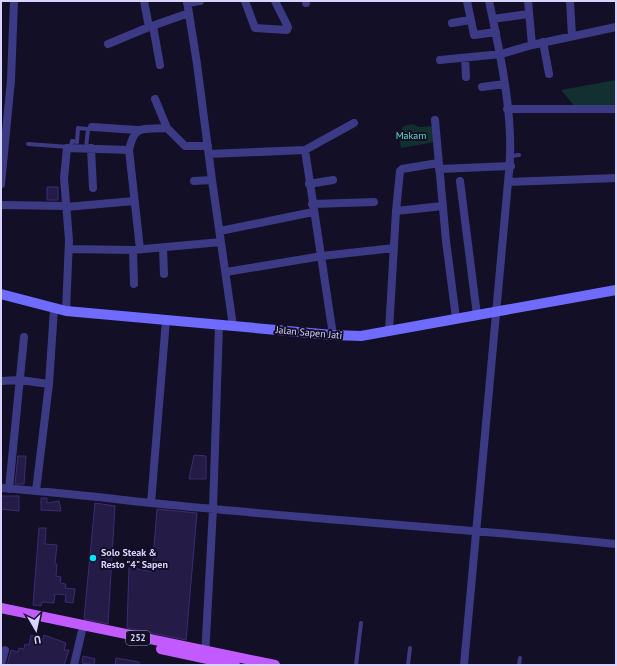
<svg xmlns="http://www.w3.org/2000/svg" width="617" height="666" font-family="'PT Sans',sans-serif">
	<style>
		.green { fill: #12302f }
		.building { fill: #241b47; stroke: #3b2d73 }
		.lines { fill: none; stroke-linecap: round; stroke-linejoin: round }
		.lane { stroke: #3d3a85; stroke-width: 4 }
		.street { stroke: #3d3a85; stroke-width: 8 }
		.secondary { stroke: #6f6bff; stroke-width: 10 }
		.primary { stroke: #c25bff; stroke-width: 10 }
		.poi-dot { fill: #00e5ff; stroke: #130f26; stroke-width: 1.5 }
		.labels { text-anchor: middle; stroke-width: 4; stroke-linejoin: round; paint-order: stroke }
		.shield { fill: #130f26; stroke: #9e99be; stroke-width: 1 }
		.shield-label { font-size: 9px; font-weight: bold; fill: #d9d4ff }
		.park-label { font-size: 10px; fill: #5fe0c0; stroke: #130f26 }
		.street-label { font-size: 10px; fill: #d9d4ff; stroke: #130f26 }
		.poi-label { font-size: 10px; font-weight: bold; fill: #d9d4ff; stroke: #130f26; text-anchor: start }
	</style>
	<rect width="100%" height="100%" fill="#130f26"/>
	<!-- green -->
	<path class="green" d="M616,80V108H576L561,90Z
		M412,124L420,127L433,126L435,142L401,148L399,133L404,126Z"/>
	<!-- building -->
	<path class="building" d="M47,187H58V200H47Z
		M194,455L206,456V479H189Z
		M18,456H26L24,484H15Z
		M1,496H19V511L1,509Z
		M41,498H47V503L59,501L61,511L41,510Z
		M95,503L115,506L108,624L84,619Z
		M157,509L197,513L186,640L127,628L129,567L152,572Z
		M39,528H46L45,544L57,545L55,564H57L56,576L61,577L60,583L66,584L65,588L75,589L73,603L65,602L66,595L55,594L54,603L42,602L41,606L33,605Z
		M31,635L43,639L44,635L66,643L64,650H69L64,665H7L11,650L18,652L19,648L24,649L25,644L29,645Z
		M83,656L95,659L94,665L82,663Z
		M116,658L139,662V665H115Z"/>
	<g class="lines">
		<!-- lane -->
		<path class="lane" d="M28,144L69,147
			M71,147L72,141L77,142L78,128L88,129L86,148
			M511,156L519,155
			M356,665L361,623
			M408,665L410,648
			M519,665L520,658"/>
		<!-- street -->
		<path class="street" d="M144,1L149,27
			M187,1L197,64L212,180L233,326
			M245,1L255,28L287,30L288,27L275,1
			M306,1V3
			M467,1L474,35L496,32
			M489,1C501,58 516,124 508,182L616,178
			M528,1L532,45
			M570,1L572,36
			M187,3L200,1
			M493,19L528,14
			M452,23L470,20
			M153,26L160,65
			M543,42L549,74
			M108,44L149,27L189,13
			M465,58L466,77
			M440,60L501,54L532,45L616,27
			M482,87L505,84
			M155,99L167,128L185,146H208
			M507,109H616
			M435,120L446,241L456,318
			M92,127L137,130
			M91,148L93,188
			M305,150L333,335
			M209,154L305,150L354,123
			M439,169L511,166
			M194,181L212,180
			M460,181L477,315
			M1,184L11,80L14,1
			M309,184L333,180
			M312,204L374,202
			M1,205L66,206
			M66,207L134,201
			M396,211L443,206
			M220,231L313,212
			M163,248L164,274
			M69,249L133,250L221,242
			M140,249L129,150C135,123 143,130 167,128
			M133,250L134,284
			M226,272L322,256L394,248
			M66,311L69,240L64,178L67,148L129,150
			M389,331L396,211L400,171L402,169L438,163
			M1,381L20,380L49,384
			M1,488C72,493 143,503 214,509C348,522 482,530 616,544
			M9,489L24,337
			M36,491L49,384L54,309
			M151,503L166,320
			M205,656L213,509L219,325
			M1,665L5,650
			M74,665L83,626
			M464,665L508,182"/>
		<!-- secondary -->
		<path class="secondary" d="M1,294L66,311L333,335L361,336L616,290"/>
		<!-- primary -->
		<path class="primary" d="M1,608L275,665
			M161,649L235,665"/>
	</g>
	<!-- markers -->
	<circle class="poi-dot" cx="93" cy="558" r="4"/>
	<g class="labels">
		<!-- shield labels -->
		<rect class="shield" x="126" y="631" width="24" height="14" rx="3"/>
		<g class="shield-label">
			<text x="138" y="641">252</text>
		</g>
		<!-- park labels -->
		<g class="park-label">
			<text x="411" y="139">Makam</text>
		</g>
		<!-- street labels -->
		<g class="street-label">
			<text transform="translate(309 332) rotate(5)" y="4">Jalan Sapen Jati</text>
		</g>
		<!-- poi labels -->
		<g class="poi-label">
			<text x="101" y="556">Solo Steak &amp;<tspan x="101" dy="12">Resto "4" Sapen</tspan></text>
		</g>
	</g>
	<!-- border -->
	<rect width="617" height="666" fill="none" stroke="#d9d4ff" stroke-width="4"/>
	<!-- north arrow -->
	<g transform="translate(36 630) rotate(171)" stroke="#130f26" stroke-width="3" paint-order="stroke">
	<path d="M0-3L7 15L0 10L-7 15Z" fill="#d9d4ff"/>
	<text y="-6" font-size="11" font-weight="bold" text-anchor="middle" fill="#d9d4ff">U</text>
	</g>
</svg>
